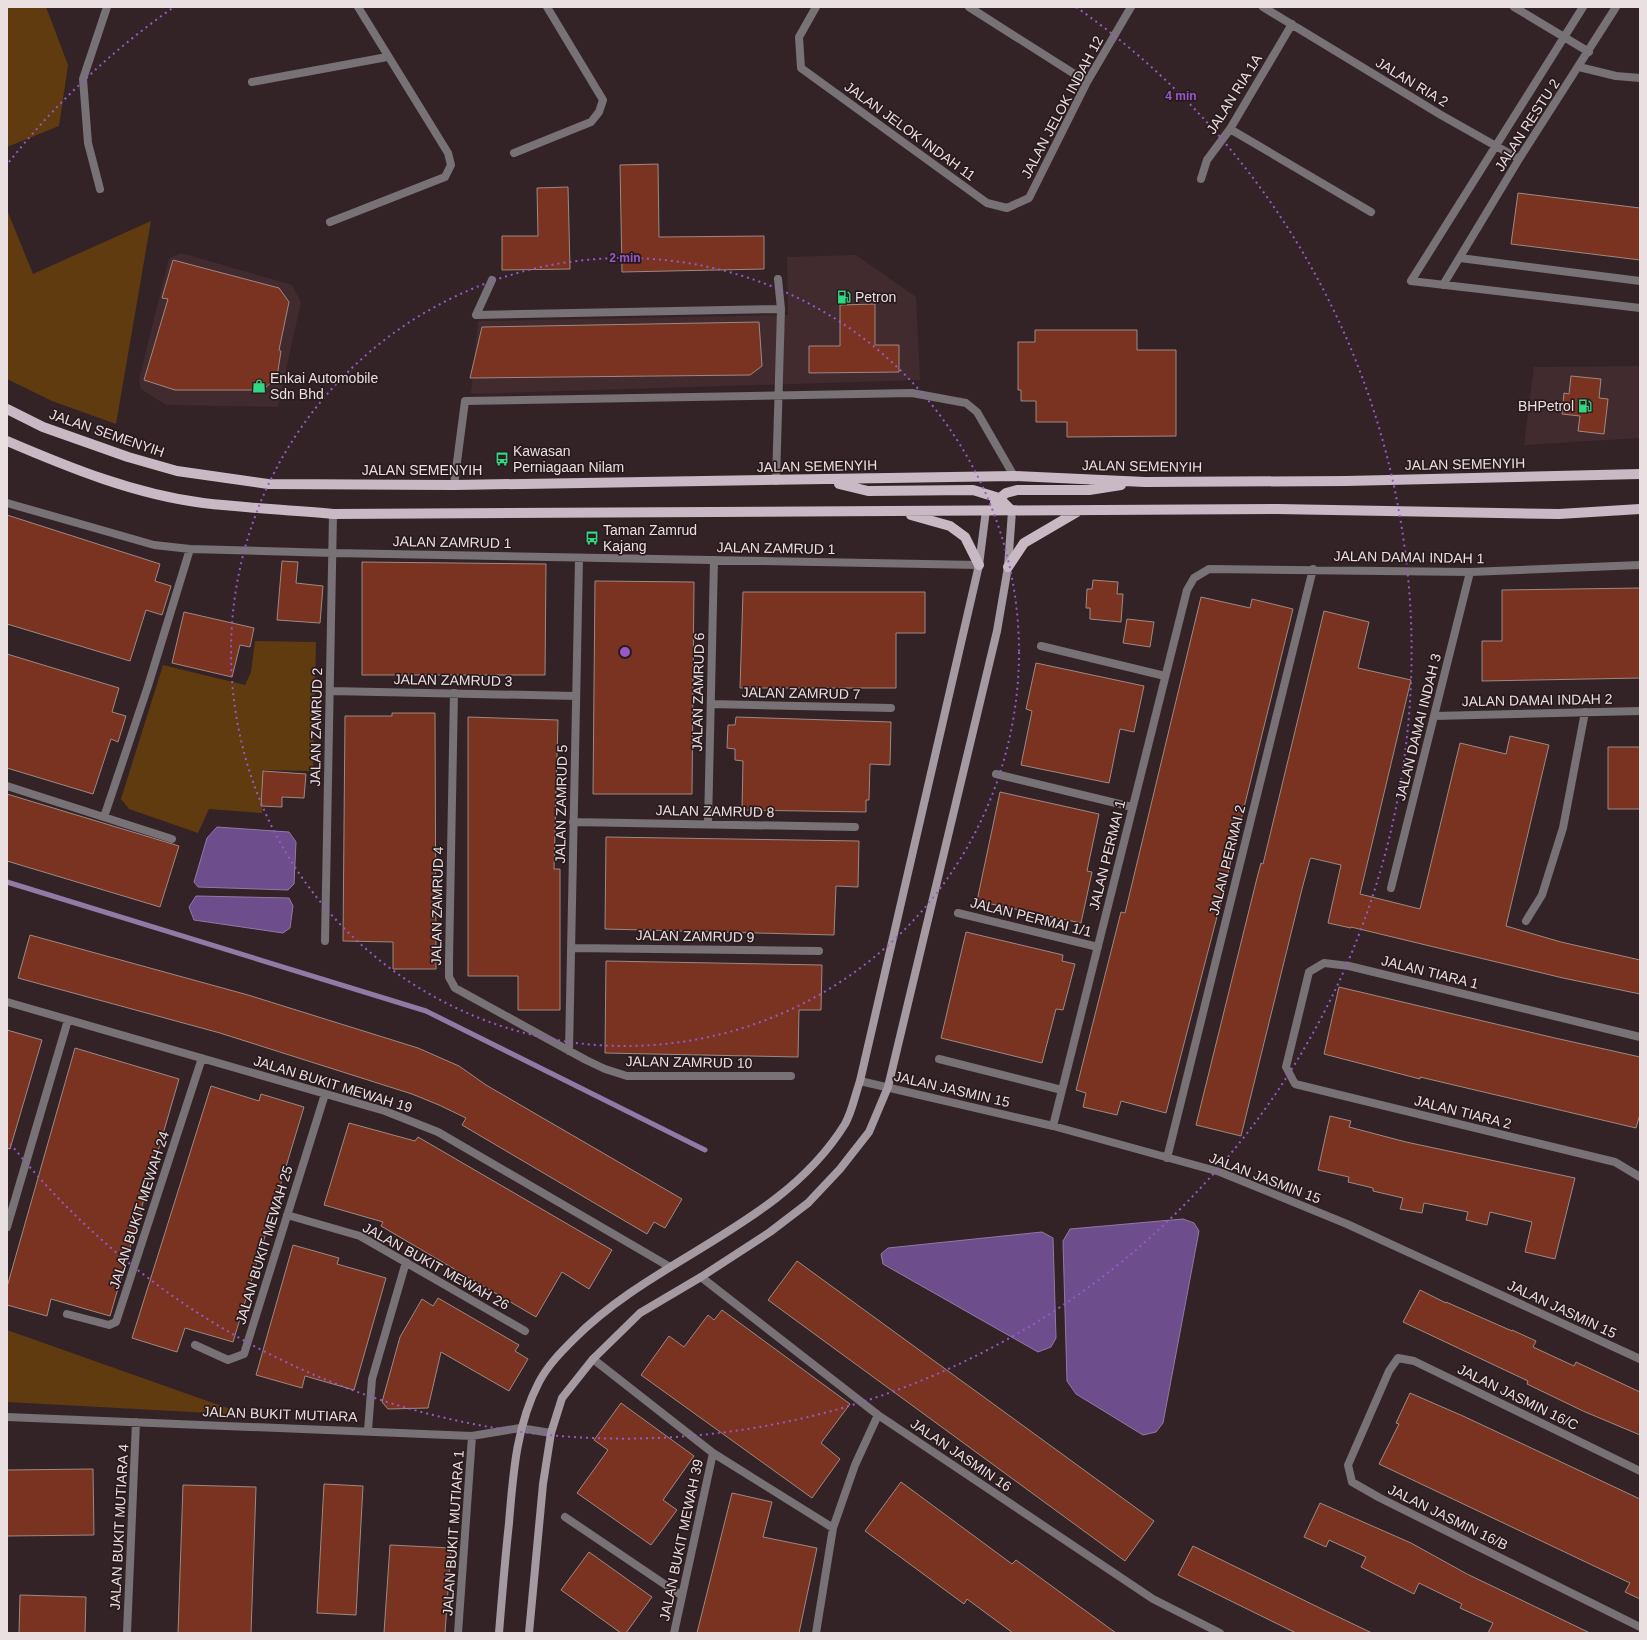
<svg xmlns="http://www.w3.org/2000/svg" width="1647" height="1640" font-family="Helvetica,sans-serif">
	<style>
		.built { fill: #412b2f }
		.green { fill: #603b0f }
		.water { fill: #6d4d8c; stroke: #9279a6 }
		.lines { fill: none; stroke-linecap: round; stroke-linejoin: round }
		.stream { stroke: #9279a6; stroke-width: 5 }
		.building { fill: #7a3320; stroke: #9d8983 }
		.street { stroke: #787176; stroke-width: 8 }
		.secondary { stroke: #a59aa2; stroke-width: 8 }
		.primary { stroke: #c8b9c4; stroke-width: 10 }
		.ring { fill: none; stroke: #9759c8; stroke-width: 2; stroke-dasharray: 2 4 }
		.labels { text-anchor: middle; stroke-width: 3.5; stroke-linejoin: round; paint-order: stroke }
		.street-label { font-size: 14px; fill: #eadfe1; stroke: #291a1d }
		.poi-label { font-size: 14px; fill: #eadfe1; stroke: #291a1d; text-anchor: start }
		.centre { fill: #9759c8; stroke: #291a1d; stroke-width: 2 }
		.ring-label { font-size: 12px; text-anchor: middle; font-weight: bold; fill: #9759c8; stroke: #291a1d; stroke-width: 3.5; stroke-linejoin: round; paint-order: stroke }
	</style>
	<rect width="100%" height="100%" fill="#332326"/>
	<!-- built -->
	<path class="built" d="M181,253L292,285L301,302L278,407L166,405L141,389L139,380L169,258Z
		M856,255L916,297L920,380L471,394L478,321L788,315L787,257Z
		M1640,366V438L1524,445L1534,367Z"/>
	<!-- green -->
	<path class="green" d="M7,7H46L68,65L59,126L7,147Z
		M7,210L33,274L151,221L116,424L52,401L7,379Z
		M255,641L316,642L313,771L264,770L262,813L209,809L198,833L129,809L121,799L163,665L245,685L251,672Z
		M7,1330L247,1415L7,1402Z"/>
	<!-- water -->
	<path class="water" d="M217,827L289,832L296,842L294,884L288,890L198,887L194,882L207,838Z
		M196,896L289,898L293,906L290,928L283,933L194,920L189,907Z
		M1183,1219L1194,1223L1199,1231L1163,1423L1156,1432L1143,1435L1076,1394L1067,1381L1063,1241L1070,1229Z
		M1042,1232L1053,1238L1056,1338L1051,1347L1038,1352L883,1264L881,1254L888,1248Z"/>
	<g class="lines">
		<!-- stream -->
		<path class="stream" d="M7,882L426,1011L705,1150"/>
	</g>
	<!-- building -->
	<path class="building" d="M658,164L659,237L764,236V269L622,272L620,165Z
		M568,187L570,269L502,270V236H538L537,188Z
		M1518,193L1640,208V260L1511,244Z
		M173,260L279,288L289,302L279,350L281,351L277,377L263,390H175L144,380L168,299L162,298Z
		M875,304V345H899V372L809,373V346H840V305Z
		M759,322L762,366L750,375L470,378L482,327Z
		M1035,330H1137V350H1176V436L1067,437V422H1036V401H1021V390H1018V342H1035Z
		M1571,376L1601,379L1599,398L1608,399L1604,434L1578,431L1580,416L1562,414L1564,393L1569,394Z
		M7,515L160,564L155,581L171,586L162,615L146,610L130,661L7,624Z
		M282,561L298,562L296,583L323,586L320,623L277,620Z
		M362,562L546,564L545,675H362Z
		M1093,580L1118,582L1117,594H1123L1121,622L1090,619V608H1086L1087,589H1092Z
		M595,581L694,582L692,794H593Z
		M1640,588V678L1482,681V641H1502V590Z
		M743,592H925V633H896V688H740Z
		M1201,597L1250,608L1252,599L1293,609L1219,909L1166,1113L1121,1101L1117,1115L1083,1107L1086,1093L1076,1090L1121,912L1125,913Z
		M1324,611L1369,622L1358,668L1411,680L1360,894L1420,909L1460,743L1506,754L1510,736L1549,745L1506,926L1561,942L1640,960V994L1563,978L1351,927V928L1328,923L1341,865L1311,858L1310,859L1302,889L1241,1136L1196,1125L1257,878L1261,863L1263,864Z
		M184,612L254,628L250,647L240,645L232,677L172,663Z
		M1127,619L1154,622L1150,647L1123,643Z
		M7,654L119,688L112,712L126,716L118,742L111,739L93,794L7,768Z
		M1036,663L1144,686L1134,732L1120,729L1109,783L1021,765L1032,711L1026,709Z
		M392,713H435L436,969H393V942L343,941L345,716H392Z
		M468,717L558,720L554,869H560V1010H518V976H468Z
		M736,717L891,722L890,765L870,764L869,800H866V812L742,810L743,761L735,760V749L727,748L728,725H735Z
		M1608,747H1640V809H1608Z
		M263,771L306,774L304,798L282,797V807L261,806Z
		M1000,792L1099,814L1087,871L1092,872L1081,923L977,901Z
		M7,794L179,846L160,907L7,861Z
		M606,837L859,841L858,887L836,886L834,935L605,929Z
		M966,932L1063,955L1062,961L1075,964L1063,1010L1056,1009L1042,1063L941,1038Z
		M30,935L248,995L418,1048L459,1066L486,1085L682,1199L665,1228L654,1222L647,1234L462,1125L466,1118L439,1105L412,1094L220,1033L18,978Z
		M606,961L822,965L821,1010H799L798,1057L605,1053Z
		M1339,987L1555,1038L1640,1057V1114L1636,1128L1420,1077V1079L1324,1054Z
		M7,1030L42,1040L10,1149L7,1148Z
		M75,1048L179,1079L110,1316L51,1299L47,1316L7,1305V1287Z
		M211,1086L259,1101L261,1094L304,1107L233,1342L185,1328L177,1352L132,1338Z
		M1330,1116L1351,1121L1349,1127L1406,1142L1575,1178L1555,1259L1525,1252L1532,1222L1490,1212L1487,1225L1466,1220L1468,1212L1424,1203L1422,1213L1400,1209L1403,1198L1373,1191V1188L1348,1182L1349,1177L1318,1170Z
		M349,1123L415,1141L418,1137L612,1250L589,1289L562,1272L536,1317L381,1226L383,1222L324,1205Z
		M293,1245L339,1258L337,1264L386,1278L354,1390L305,1376L302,1388L256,1375Z
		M797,1261L1154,1521L1125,1561L768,1300Z
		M1420,1290L1446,1303V1302L1512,1331V1330L1536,1341L1533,1347L1574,1366L1576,1362L1640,1392V1435L1583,1411L1527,1384L1528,1381L1403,1322Z
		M438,1298L519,1345L515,1351L528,1359L509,1391L441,1352L428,1408L388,1409L382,1402L400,1337L422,1299L433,1306Z
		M722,1310L850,1404L821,1443L840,1459L812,1498L641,1375L669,1336L684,1347L708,1315L714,1320Z
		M1410,1393L1463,1416L1640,1499V1599L1625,1592L1630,1583L1379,1464L1399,1424L1396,1423Z
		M621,1403L694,1456L663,1500L677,1510L651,1545L577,1493L608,1450L594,1440Z
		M93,1469L94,1535L7,1536V1470Z
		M901,1482L1012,1564L1016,1560L1116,1633H1013L967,1599L964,1604L865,1531Z
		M324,1484L363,1486L356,1615L317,1613Z
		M183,1485L256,1487L251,1633H178Z
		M732,1493L772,1502L763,1537L817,1548L799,1633H697Z
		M1320,1503L1411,1543L1467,1574L1590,1633H1488L1493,1623L1460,1608L1462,1604L1419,1583L1414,1594L1361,1567L1366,1557L1329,1540L1326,1547L1304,1537Z
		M390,1545L451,1548L445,1633H384Z
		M1193,1546L1328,1612L1372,1633H1296L1178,1575Z
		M589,1552L652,1597L626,1633H621L561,1590Z
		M20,1595L86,1597L85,1633H19Z"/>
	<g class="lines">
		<!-- street -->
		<path class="street" d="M816,7L799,37L801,68L987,203L1007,208L1029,198L1087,82L1131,7
			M969,7L1087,82
			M1263,7L1441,115L1519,159
			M1514,7L1589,52
			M1583,7L1411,281L1640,308
			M1579,67L1616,76L1640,78
			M252,82L387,57
			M1230,129L1371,212
			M514,153L591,122L599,112L603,100L547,7
			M1201,179L1207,160L1230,129L1292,24
			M100,189L88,143L83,79L107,7
			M330,222L445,177L451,165L448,153L358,7
			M1460,258L1640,281
			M492,280L476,315L781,309
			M1443,285L1519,159L1616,7
			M776,481L781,309L778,279
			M454,485L465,401L912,393L966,403L977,412L1014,476
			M7,503L154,545L190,549L333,553L979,565
			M1041,646L1165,676
			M330,691L576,696
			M454,693L449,961V977L455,988L586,1060L605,1069L627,1076H791
			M711,704L891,708
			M1434,716L1640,711
			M996,774L1132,807
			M7,786L172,839
			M104,817L148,686L190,549
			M573,822L855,827
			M708,824L714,560
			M1391,888L1470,572
			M958,913L1098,947
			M1526,921L1542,895L1563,828L1585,712
			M325,941L333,514
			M571,948L819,951
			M7,1002L385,1111L438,1132L670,1267
			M1640,1037L1349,966L1324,963L1309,972L1286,1067L1295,1084L1615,1162L1640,1177
			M569,1051L579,558
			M939,1059L1062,1090
			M860,1081L1053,1126L1220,1172L1347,1224L1640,1359
			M1053,1126L1187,590L1194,578L1209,569L1470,572L1640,565
			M1167,1158L1313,569
			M287,1215L360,1236L525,1331
			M7,1227L68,1020
			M701,1277L878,1415L1153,1599L1220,1633
			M67,1314L109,1325L116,1322L202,1058
			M195,1345L228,1360L244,1354L325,1094
			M593,1359L713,1453L833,1528
			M7,1417L472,1436L520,1428L551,1433
			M368,1430L372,1379L406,1262
			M1640,1471L1414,1361L1398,1358L1389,1371L1348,1465L1352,1482L1380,1498L1640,1627
			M565,1517L682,1596
			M127,1633L136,1422
			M458,1633L472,1436
			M674,1633L713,1453
			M816,1633L833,1528L855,1465L878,1415"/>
		<!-- secondary -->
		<path class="secondary" d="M499,1633C502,1596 505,1560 509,1523C513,1475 516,1426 539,1382C548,1365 561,1352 574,1339C655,1257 782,1226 845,1124C852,1112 855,1095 860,1081L979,565L986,510
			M529,1633L543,1484L551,1433L562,1398L593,1359L640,1313L701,1277L770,1232L808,1203L840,1169L869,1132L888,1087L997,631L1008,567L1012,511"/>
		<!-- primary -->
		<path class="primary" d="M7,409L43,427L128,457L177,471L268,484L454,485L1014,476L1145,482L1346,481L1640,474
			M7,441C70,468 134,494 203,503C246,508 290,510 333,514L1277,509L1559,514L1640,509
			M839,484L868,491L973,490L999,498L1012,511
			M995,502L1006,493L1017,490H1089L1121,485
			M911,515L950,526L965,537L979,565
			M1008,567L1024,543L1077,512"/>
	</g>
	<!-- distance rings -->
	<g class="ring">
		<circle cx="625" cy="652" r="394"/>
		<path d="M9 162A787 787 0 0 1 174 7M1076 7A787 787 0 1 1 9 1142"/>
	</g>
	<!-- icons -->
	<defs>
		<g id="fuel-bare" transform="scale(1.08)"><path d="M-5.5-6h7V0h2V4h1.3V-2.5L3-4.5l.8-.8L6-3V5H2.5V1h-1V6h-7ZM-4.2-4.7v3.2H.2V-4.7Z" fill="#30d883" stroke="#291a1d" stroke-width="2.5" paint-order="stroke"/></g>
		<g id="shop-bare" transform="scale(1.08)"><path d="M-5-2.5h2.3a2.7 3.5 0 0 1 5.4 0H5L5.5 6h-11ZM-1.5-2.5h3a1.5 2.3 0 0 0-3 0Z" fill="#30d883" stroke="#291a1d" stroke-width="2.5" paint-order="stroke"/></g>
		<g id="bus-bare" transform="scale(1.08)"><path d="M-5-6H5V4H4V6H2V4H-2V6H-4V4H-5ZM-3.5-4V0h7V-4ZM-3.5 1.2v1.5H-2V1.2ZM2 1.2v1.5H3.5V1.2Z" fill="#30d883" stroke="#291a1d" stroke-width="2.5" paint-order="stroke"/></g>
	</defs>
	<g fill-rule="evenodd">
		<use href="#fuel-bare" x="844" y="297"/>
		<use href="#shop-bare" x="259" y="386"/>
		<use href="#fuel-bare" x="1585" y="406"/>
		<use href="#bus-bare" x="502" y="459"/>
		<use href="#bus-bare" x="592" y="538"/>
	</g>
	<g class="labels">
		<!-- street labels -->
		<g class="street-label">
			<text transform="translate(1412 82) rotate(31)" y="5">JALAN RIA 2</text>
			<text transform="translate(1234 94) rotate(-58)" y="5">JALAN RIA 1A</text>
			<text transform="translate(1062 107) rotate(-62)" y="5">JALAN JELOK INDAH 12</text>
			<text transform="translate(1527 125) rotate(-57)" y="5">JALAN RESTU 2</text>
			<text transform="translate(910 131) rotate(36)" y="5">JALAN JELOK INDAH 11</text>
			<text transform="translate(107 433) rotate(19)" y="5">JALAN SEMENYIH</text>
			<text transform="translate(1465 464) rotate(-1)" y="5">JALAN SEMENYIH</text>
			<text transform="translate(817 466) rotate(-1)" y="5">JALAN SEMENYIH</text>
			<text transform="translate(1142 466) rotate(1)" y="5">JALAN SEMENYIH</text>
			<text x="422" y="475">JALAN SEMENYIH</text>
			<text transform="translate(452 542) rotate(1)" y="5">JALAN ZAMRUD 1</text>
			<text transform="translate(776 548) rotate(1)" y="5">JALAN ZAMRUD 1</text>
			<text transform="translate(1409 557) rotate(1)" y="5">JALAN DAMAI INDAH 1</text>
			<text transform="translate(453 680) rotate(1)" y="5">JALAN ZAMRUD 3</text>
			<text transform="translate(698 692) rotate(-89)" y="5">JALAN ZAMRUD 6</text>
			<text transform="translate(801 693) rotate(1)" y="5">JALAN ZAMRUD 7</text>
			<text transform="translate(1537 700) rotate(-1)" y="5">JALAN DAMAI INDAH 2</text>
			<text transform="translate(316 727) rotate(-89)" y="5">JALAN ZAMRUD 2</text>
			<text transform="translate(1418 727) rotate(-76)" y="5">JALAN DAMAI INDAH 3</text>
			<text transform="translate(561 804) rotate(-89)" y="5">JALAN ZAMRUD 5</text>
			<text transform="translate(715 811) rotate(1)" y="5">JALAN ZAMRUD 8</text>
			<text transform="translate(1107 855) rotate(-76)" y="5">JALAN PERMAI 1</text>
			<text transform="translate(1227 860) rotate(-76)" y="5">JALAN PERMAI 2</text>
			<text transform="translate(437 906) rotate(-89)" y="5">JALAN ZAMRUD 4</text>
			<text transform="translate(1031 917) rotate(14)" y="5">JALAN PERMAI 1/1</text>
			<text transform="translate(695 936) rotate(1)" y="5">JALAN ZAMRUD 9</text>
			<text transform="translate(1430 972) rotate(14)" y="5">JALAN TIARA 1</text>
			<text transform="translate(689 1062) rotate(1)" y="5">JALAN ZAMRUD 10</text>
			<text transform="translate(333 1084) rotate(17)" y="5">JALAN BUKIT MEWAH 19</text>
			<text transform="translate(952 1089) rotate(13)" y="5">JALAN JASMIN 15</text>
			<text transform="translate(1463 1112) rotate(14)" y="5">JALAN TIARA 2</text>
			<text transform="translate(1265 1178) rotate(21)" y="5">JALAN JASMIN 15</text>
			<text transform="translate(139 1210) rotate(-72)" y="5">JALAN BUKIT MEWAH 24</text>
			<text transform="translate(264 1245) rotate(-73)" y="5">JALAN BUKIT MEWAH 25</text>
			<text transform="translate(436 1266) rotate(29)" y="5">JALAN BUKIT MEWAH 26</text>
			<text transform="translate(1562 1309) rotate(25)" y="5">JALAN JASMIN 15</text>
			<text transform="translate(1518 1397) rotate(26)" y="5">JALAN JASMIN 16/C</text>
			<text transform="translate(280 1414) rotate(2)" y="5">JALAN BUKIT MUTIARA</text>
			<text transform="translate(961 1455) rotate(34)" y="5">JALAN JASMIN 16</text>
			<text transform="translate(1448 1517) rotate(26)" y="5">JALAN JASMIN 16/B</text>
			<text transform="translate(119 1527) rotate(-87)" y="5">JALAN BUKIT MUTIARA 4</text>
			<text transform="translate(453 1533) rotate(-86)" y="5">JALAN BUKIT MUTIARA 1</text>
			<text transform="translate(681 1540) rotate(-78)" y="5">JALAN BUKIT MEWAH 39</text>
		</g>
		<!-- poi labels -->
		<g class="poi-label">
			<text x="855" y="302">Petron</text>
			<text x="270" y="383">Enkai Automobile<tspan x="270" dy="16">Sdn Bhd</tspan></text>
			<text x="1574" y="411" text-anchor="end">BHPetrol</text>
			<text x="513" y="456">Kawasan<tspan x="513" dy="16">Perniagaan Nilam</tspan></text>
			<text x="603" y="535">Taman Zamrud<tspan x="603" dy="16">Kajang</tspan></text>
		</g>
	</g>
	<circle cx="625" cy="652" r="6" class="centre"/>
	<g class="ring-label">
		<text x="1181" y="100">4 min</text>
		<text x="625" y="262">2 min</text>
	</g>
	<!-- border -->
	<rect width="1647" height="1640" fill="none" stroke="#eadfe1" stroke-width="16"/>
</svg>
